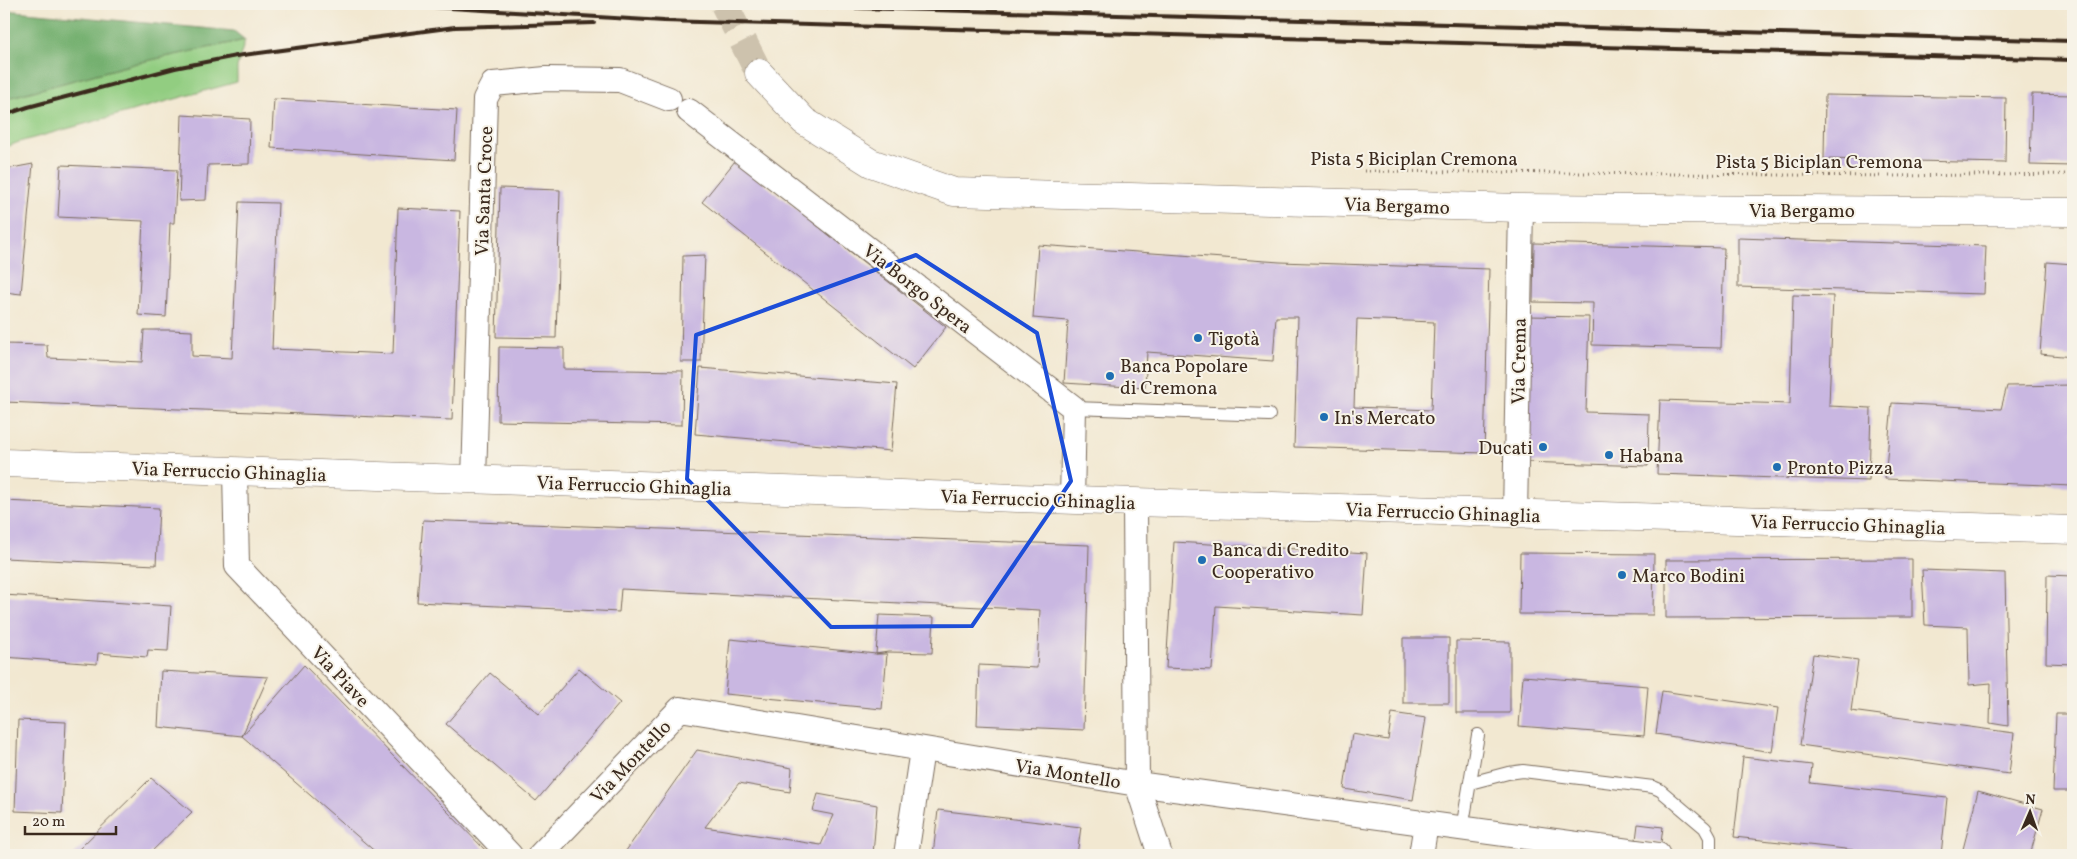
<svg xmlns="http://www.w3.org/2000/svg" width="2077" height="859" font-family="Vollkorn,serif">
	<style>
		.green { fill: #92cd81; stroke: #667c50 }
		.forest { fill: #75b06f; stroke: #586d46 }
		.building { fill: #c9b7e1; fill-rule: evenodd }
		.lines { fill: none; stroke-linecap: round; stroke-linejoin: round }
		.secondary-tunnel { stroke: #cdc2ad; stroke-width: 28; stroke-dasharray: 28 14; stroke-linecap: butt }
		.service-casing { stroke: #7b6c5d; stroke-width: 14 }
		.minor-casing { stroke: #7b6c5d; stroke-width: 26 }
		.secondary-casing { stroke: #7b6c5d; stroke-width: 29 }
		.path { stroke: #7b6c5d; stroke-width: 3; stroke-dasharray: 1 4; stroke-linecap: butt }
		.service { stroke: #fff; stroke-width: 12 }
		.minor { stroke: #fff; stroke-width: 24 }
		.secondary { stroke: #fff; stroke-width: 28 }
		.rail { stroke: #3b2a1e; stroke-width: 4 }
		.marked { fill: none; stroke: #1d4ed8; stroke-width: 4; stroke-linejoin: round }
		.poi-dot { fill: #1f6fb2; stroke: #f7f3e8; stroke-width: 2 }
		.labels { text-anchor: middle; stroke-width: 4; stroke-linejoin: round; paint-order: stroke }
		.street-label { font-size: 19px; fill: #3b2a1e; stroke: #f7f3e8 }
		.poi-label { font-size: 19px; fill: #3b2a1e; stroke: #f7f3e8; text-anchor: start }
	</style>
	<rect width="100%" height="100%" fill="#f7f3e8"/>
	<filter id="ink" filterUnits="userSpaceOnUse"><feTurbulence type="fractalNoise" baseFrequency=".02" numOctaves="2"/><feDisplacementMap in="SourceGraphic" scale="10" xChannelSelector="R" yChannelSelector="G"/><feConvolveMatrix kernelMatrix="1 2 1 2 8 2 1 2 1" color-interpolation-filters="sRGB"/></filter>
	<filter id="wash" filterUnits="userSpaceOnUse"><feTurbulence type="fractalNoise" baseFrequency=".0096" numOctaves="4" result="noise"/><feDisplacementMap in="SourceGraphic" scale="20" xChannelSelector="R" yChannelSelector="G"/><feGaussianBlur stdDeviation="1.12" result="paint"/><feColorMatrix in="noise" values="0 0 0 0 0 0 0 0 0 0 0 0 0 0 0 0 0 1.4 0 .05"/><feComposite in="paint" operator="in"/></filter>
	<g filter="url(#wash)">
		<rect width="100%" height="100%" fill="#f2e8d1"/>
		<!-- green -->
		<path class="green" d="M245,40L237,67V82L19,142L4,148V99L137,63Z"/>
		<!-- forest -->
		<path class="forest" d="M4,10L234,31L245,40L137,63L4,99Z"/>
		<g id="blocks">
			<!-- building -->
			<path class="building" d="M2032,94L2073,95V166L2030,165Z
				M1825,95L2006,98L2005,163L1824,159Z
				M274,99L457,110L454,160L271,148Z
				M182,115L250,119L249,164L208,165L206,200L179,201Z
				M735,161L946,327L913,369L702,202Z
				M33,164L21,294L4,292V205L6,169Z
				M61,165L177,170L174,223H170L166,317L138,315L143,221L58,217Z
				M500,188L560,190L556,338L496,337Z
				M239,202L278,203L272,349L393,354L398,208L460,211L452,420L4,402V344L47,345L48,358L142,362L144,330H170L192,331V356L232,358Z
				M1738,238L1986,246L1984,294L1738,287Z
				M1534,243L1724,248L1721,348L1592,345L1593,303L1533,302Z
				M1038,245L1280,262L1489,269L1484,453L1294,447L1298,317H1276L1273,361L1147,352L1145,388L1064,383L1068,321L1033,318ZM1357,319L1434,322L1431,410L1354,407Z
				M705,255L701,362H681L683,256Z
				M2047,262L2073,264V357L2040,354Z
				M1793,295L1833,296L1829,406L1871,408L1869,481L1657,474L1660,400L1790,404Z
				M1527,316L1589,317L1586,412L1649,414L1648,466L1523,462Z
				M499,347L564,348V369L683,371L682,425L498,421Z
				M700,368L897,384L891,451L695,434Z
				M2073,385V486L1885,479L1892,403L2001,409L2007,386Z
				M4,501L159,508L156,565L4,558Z
				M423,520L1089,545L1084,730L977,725L979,665L1037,668L1040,610L621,589L619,612L417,602Z
				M1174,542L1367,553L1363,615L1216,606L1212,670L1166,668Z
				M1520,553L1654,554L1653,615L1519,614Z
				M1912,559V617L1666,618V560Z
				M1922,570L2005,573L2008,726L1990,723L1991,683L1969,685L1968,627L1925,625Z
				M2047,575L2073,576V664L2046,663Z
				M4,595L171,606L168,651L148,650L147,657L98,653L97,664L4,657Z
				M879,615L934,617L932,653L888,652L876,654H887L882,709L725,694L730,639L876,654Z
				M1403,638H1449V703H1403Z
				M1456,641L1510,642V713H1456Z
				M1813,654L1858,660L1851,711L2014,733L2009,774L1800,745Z
				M304,665L490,855H379L242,736Z
				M579,668L620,703L536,801L446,724L490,673L539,714Z
				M161,671L268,677L242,736L158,727Z
				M1523,676L1648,686L1644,736L1519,726Z
				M1662,691L1778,708L1772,752L1656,734Z
				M1392,713L1426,718L1413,800L1344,789L1352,734L1388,740Z
				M2056,714H2073V791H2053Z
				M18,720L66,722L62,813L15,811Z
				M697,750L792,768L790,792L739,783L705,827L821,845L834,815L813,811L818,794L877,805L873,855H623Z
				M1743,757L1812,765L1810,783L1947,798L1941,855H1901L1734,837Z
				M151,778L192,812L148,855H73Z
				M1978,791L2043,809L2030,855H1971L1962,853Z
				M938,810L1081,827L1077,855H933Z
				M1638,824L1663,827L1661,843L1636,840Z"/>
		</g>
	</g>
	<g filter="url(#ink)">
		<use href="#blocks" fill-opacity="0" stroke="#7b6c5d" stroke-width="1"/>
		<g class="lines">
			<!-- secondary-tunnel -->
			<path class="secondary-tunnel" d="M724,4L759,73"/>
			<!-- service casing -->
			<g class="service-casing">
				<path id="service" d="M1074,408L1269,415
					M1470,783L1508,773L1523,771L1653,787L1660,790L1705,828L1710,837V855
					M1462,829L1478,735"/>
			</g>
			<!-- minor casing -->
			<g class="minor-casing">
				<path id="minor" d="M689,111L1074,408L1072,500
					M235,471L237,566L510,855
					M474,480L485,99L493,84L546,79L620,80L669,99
					M1135,502L1137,784L1160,855
					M1515,514L1521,208
					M540,855L680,709L1137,784L1658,855
					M906,855L922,750
					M1421,855L1426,824"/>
			</g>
			<!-- secondary casing -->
			<g class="secondary-casing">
				<path id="secondary" d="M759,73L804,121L871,163L954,192L1521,208L2073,212
					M4,463L1135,502L2073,530"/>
			</g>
			<!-- path -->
			<path class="path" d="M1364,171L1888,176L2073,174"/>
			<!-- service -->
			<use href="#service" class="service"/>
			<!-- minor -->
			<use href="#minor" class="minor"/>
			<!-- secondary -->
			<use href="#secondary" class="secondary"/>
			<!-- rail -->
			<path class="rail" d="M384,4L664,21L2073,60
				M712,4L2073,41
				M4,115L28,107L175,68L236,56L455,27L594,23"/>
		</g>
	</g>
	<!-- marked area -->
	<path class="marked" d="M916,255L1037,333L1071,481L972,626L831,627L687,479L696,335Z"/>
	<!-- markers -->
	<g class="poi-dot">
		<circle cx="1198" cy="338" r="5"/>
		<circle cx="1110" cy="376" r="5"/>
		<circle cx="1324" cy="417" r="5"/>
		<circle cx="1543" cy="447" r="5"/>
		<circle cx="1609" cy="455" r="5"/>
		<circle cx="1777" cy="467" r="5"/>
		<circle cx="1202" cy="560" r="5"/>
		<circle cx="1622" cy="575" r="5"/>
	</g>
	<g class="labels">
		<!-- street labels -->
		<g class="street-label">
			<text x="1414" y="165">Pista 5 Biciplan Cremona</text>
			<text x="1819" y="168">Pista 5 Biciplan Cremona</text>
			<text transform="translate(483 191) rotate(-88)" y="7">Via Santa Croce</text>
			<text transform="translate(1397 205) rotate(2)" y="7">Via Bergamo</text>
			<text x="1802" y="217">Via Bergamo</text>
			<text transform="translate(918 288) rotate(38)" y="7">Via Borgo Spera</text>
			<text transform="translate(1518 361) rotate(-89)" y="7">Via Crema</text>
			<text transform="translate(229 471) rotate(2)" y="7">Via Ferruccio Ghinaglia</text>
			<text transform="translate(634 485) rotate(2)" y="7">Via Ferruccio Ghinaglia</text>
			<text transform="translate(1038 499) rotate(2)" y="7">Via Ferruccio Ghinaglia</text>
			<text transform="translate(1443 512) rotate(2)" y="7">Via Ferruccio Ghinaglia</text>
			<text transform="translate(1848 524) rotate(2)" y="7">Via Ferruccio Ghinaglia</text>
			<text transform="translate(341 676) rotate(47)" y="7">Via Piave</text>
			<text transform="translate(630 761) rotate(-46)" y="7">Via Montello</text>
			<text transform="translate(1068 773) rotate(9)" y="7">Via Montello</text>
		</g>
		<!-- poi labels -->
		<g class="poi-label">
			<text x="1208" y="345">Tigotà</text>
			<text x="1120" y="372">Banca Popolare<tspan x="1120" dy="22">di Cremona</tspan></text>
			<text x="1334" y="424">In's Mercato</text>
			<text x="1533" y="454" text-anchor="end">Ducati</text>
			<text x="1619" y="462">Habana</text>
			<text x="1787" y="474">Pronto Pizza</text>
			<text x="1212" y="556">Banca di Credito<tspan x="1212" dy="22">Cooperativo</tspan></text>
			<text x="1632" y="582">Marco Bodini</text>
		</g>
	</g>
	<!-- margin -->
	<rect width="2077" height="859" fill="none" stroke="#f7f3e8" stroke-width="20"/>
	<!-- north arrow -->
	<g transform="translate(2030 812) rotate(2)" stroke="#f7f3e8" stroke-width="4" paint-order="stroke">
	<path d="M0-4L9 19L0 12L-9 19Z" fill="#3b2a1e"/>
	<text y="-8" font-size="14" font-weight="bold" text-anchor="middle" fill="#3b2a1e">N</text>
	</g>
	<!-- scale -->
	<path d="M25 826v8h91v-8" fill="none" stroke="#3b2a1e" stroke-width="2.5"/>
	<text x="32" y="826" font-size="15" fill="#3b2a1e" stroke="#f7f3e8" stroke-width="4" paint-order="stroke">20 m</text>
</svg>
